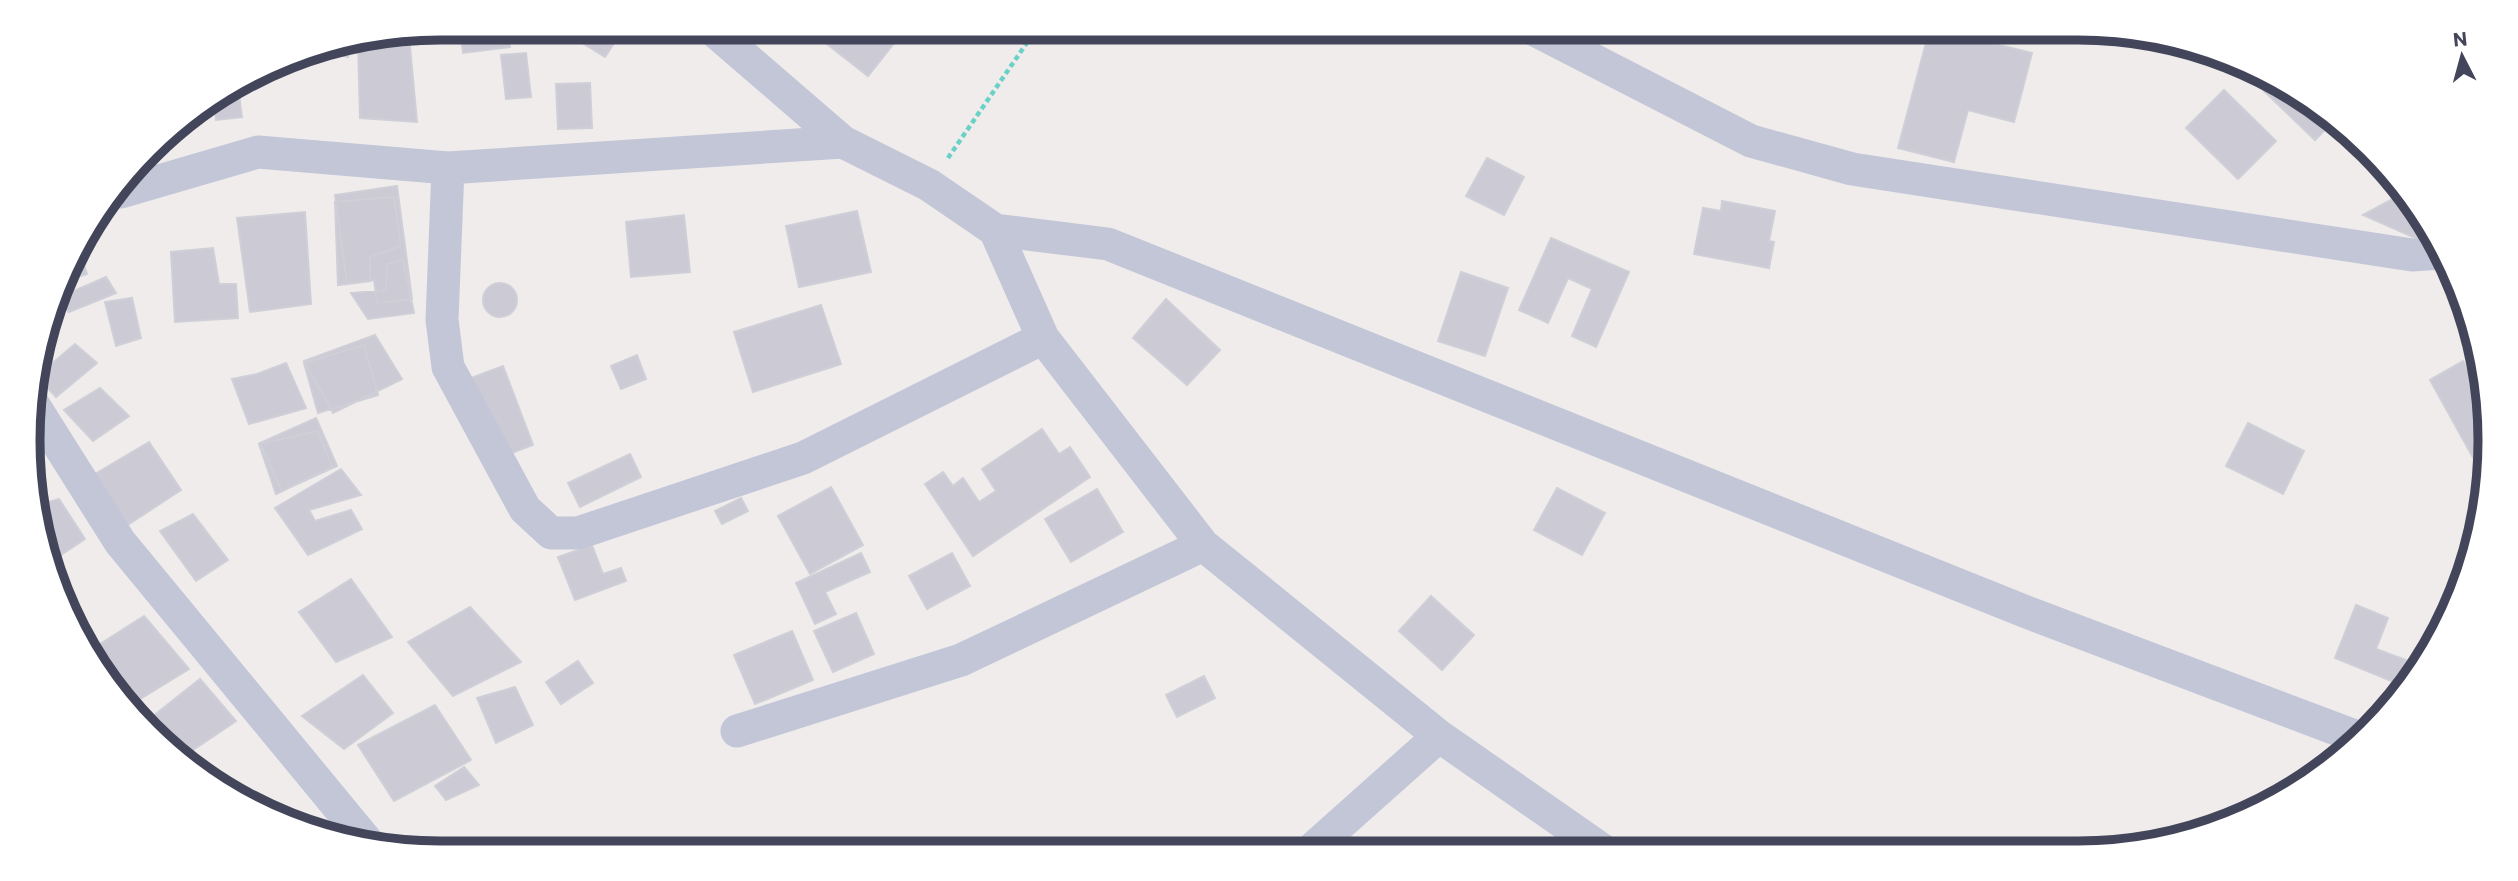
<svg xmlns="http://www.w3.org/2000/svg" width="2518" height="881" font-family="Commissioner,sans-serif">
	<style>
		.building { fill: #cccad4; stroke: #cfcfd8; stroke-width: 2 }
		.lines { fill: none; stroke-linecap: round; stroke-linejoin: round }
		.path { stroke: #6ad1c6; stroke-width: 4.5; stroke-dasharray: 5 3.5; stroke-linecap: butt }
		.street { stroke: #c3c6d7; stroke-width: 33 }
		.rim { fill: none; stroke: #43465a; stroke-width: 9 }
	</style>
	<rect width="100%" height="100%" fill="#efeceb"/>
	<!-- building -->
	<path class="building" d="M460,28H507L510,47L463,53Z
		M558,28H624L605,57Z
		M839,28H906L868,76L827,44Z
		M1930,28L2032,53L2014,122L1968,110L1954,162L1898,148Z
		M401,36H409L417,122L360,118L358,44Z
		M352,46L348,57L325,51Z
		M526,53L531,97L506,99L501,55Z
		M590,83L592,128L558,129L556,84Z
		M2271,85L2328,113L2335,120L2315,140L2264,91Z
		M238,87L242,117L216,120L215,102Z
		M2224,90L2276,141L2238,179L2186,128Z
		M1487,158L1524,177L1504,215L1466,196Z
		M397,186L412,299L377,303L374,280L347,284L335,195Z
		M2400,195L2435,234L2436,237H2413L2363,215Z
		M394,197L401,246L370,257V281L338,285L335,202Z
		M1722,201L1775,211L1769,241L1774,242L1769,268L1694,254L1703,208L1721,211Z
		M857,211L871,272L799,287L786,226Z
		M305,212L311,304L250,312L237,218Z
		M684,215L690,272L631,277L626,222Z
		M1551,238L1629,272L1596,347L1572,336L1592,289L1568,278L1548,323L1519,310Z
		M213,248L219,284H236L238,318L175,322L171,252Z
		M78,249L87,274L63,282L71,258Z
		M403,260L414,313L368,319L351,293L386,290L387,264Z
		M1461,272L1508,288L1485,356L1438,341Z
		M106,277L116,293L69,312L58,298Z
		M483 300a17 17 0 1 1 34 0a17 17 0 1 1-34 0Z
		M132,298L141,338L116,346L105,302Z
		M1166,299L1220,350L1187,385L1133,338Z
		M821,305L841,364L753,392L734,332Z
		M375,335L402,379L333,413L304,361Z
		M75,344L97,363L56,397L37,376Z
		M364,345L378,395L318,413L304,363Z
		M637,355L646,379L621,389L611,366Z
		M2463,361L2483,394L2486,393L2481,472L2430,380Z
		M286,363L306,408L249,424L232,379L257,374Z
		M503,366L533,445L501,457L471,378Z
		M100,388L129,416L93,441L64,410Z
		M316,418L337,466L282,491L260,443Z
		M2248,423L2304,451L2283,494L2226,466Z
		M1042,429L1059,454L1070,447L1090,477L973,556L925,484L943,472L953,486L963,478L979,502L996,491L982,469Z
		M318,431L332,467L276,494L259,444Z
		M149,442L181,490L126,526L95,474Z
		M630,454L641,477L580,507L568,483Z
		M341,469L361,495L309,510L315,521L351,510L362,529L308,555L275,508Z
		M831,487L863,545L810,574L778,516Z
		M1557,488L1605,513L1582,555L1534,530Z
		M1097,489L1123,532L1071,562L1045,519Z
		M741,498L748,511L722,524L715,511Z
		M59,499L85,539L49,563L42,547L39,505Z
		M193,514L228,560L196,581L160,531Z
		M592,545L603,574L621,568L626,581L575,600L558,557Z
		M861,553L870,572L825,592L836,614L815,624L796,583Z
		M952,553L970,586L927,609L909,576Z
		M351,579L392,637L336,662L299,612Z
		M1431,596L1474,635L1442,670L1399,631Z
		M2356,605L2388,618L2376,649L2406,660L2396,683L2335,658Z
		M470,607L521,662L453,696L408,642Z
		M856,613L874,654L833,672L814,631Z
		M144,616L189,669L132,704L98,670L89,651Z
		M792,631L813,680L755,704L734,655Z
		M578,661L593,683L561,704L546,682Z
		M363,675L393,713L344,749L302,716Z
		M1204,676L1215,698L1177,717L1166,695Z
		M200,679L236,721L184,756L148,720Z
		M515,687L533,725L496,743L477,698Z
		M435,705L471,760L394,801L358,745Z
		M464,767L479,785L446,800L435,786Z"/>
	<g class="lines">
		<!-- path -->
		<path class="path" d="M948,158L1037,28"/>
		<!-- street -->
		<path class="street" d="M711,28L843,142L929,185L995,230L1108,244L2024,611L2360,738
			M1531,28L1751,141L1852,169L2412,255L2441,253
			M448,168L442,320L448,367L525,509L551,533H578L803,458L1043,338
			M121,192L258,152L448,168L843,142
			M995,230L1043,338L1203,545L1439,736L1604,851
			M33,404L120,542L369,844
			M737,731L961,660L1203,545
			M1310,851L1439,736"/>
	</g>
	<!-- crop -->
	<path d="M0 0H2518V881H0ZM440 40H2078A400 400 0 0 1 2478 440V441A400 400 0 0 1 2078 841H440A400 400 0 0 1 40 441V440A400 400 0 0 1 440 40Z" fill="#fff" fill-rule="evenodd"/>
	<path class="rim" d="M440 40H2078A400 400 0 0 1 2478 440V441A400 400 0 0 1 2078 841H440A400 400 0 0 1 40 441V440A400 400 0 0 1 440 40Z"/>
	<!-- north arrow -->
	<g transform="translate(2462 56) rotate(354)" stroke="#ffffff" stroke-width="5" paint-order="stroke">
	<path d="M0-5L12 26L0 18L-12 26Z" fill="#43465a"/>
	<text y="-10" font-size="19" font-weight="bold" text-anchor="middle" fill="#43465a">N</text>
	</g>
</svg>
